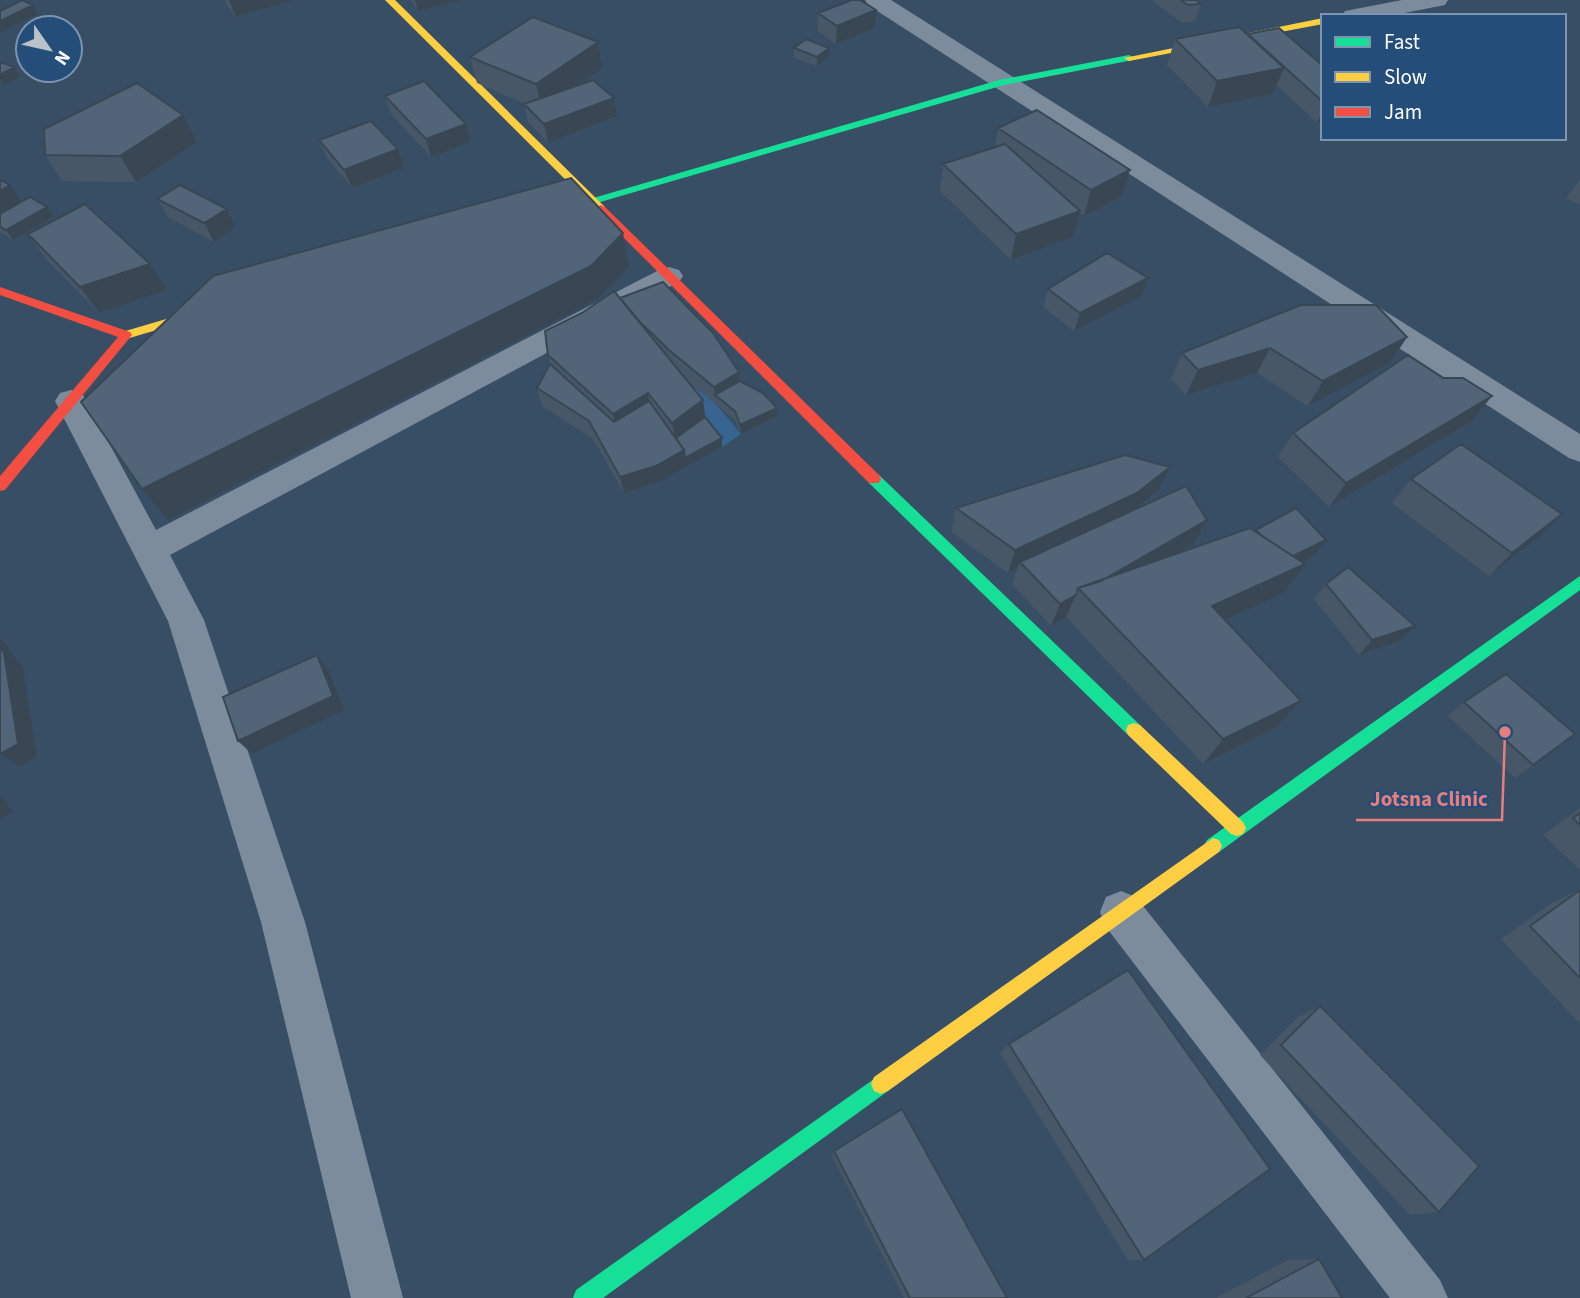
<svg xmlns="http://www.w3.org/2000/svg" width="1580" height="1298" font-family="'Source Sans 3',sans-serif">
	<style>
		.green { fill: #376490 }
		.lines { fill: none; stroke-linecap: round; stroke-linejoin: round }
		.street { fill: #7c8c9c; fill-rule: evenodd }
		.fast { fill: #16e098; fill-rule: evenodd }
		.slow { fill: #ffcf43; fill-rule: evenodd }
		.jam { fill: #f24e42; fill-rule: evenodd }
		.wall { fill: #475767 }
		.shaded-wall { fill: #394754 }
		.building { fill: #526578; stroke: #394754; stroke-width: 2 }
		.leader { fill: none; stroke: #e67e7e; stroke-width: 2.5 }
		.callout-dot { fill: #e67e7e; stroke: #244d79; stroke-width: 2.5 }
		.callout-label { font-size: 21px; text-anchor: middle; font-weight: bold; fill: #e67e7e; stroke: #244d79; stroke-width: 5; stroke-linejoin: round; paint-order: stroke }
	</style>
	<rect width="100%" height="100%" fill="#384e65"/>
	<!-- green -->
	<path class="green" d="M619,317L716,404L741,434L722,447Z"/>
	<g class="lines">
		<!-- street -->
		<path class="street" d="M865,0H891L1580,434V462L1569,458L868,5Z
			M1402,0H1448L1445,5L1389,16H1342L1345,11Z
			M669,267L679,270L683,276L679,282L170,555L204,620L305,922L403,1298H351L261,922L168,621L55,401L60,393L71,390L82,393L156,530L659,270Z
			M1121,891L1136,897L1440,1280L1448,1298H1390L1106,927L1100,912L1106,897Z"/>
		<!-- fast -->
		<path class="fast" d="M1129,55L1134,58L1133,60L1004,85L545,218L541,219L535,215L999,80Z
			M874,474L879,475L1140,725L1142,730L1140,735L1134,737L1128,735L869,483L867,479Z
			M1580,576V590L1219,852L1213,854L1207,852L1204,846L1207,840Z
			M881,1074L888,1077L891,1084L888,1091L603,1298H573L576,1290Z"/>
		<!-- slow -->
		<path class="slow" d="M385,0H395L605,207V211H597Z
			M1323,18V24L1129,61L1124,58Z
			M214,305L218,306V312L126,339L120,335L122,332Z
			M1134,723L1140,725L1243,822L1246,828L1243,834L1237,836L1231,834L1128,735L1126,730L1128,725Z
			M1213,838L1219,840L1222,846L1219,852L888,1091L881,1094L874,1091L871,1084L874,1077Z"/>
		<!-- jam -->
		<path class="jam" d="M601,205L605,207L879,475L881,479L879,483H869L597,211V207Z
			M0,287L130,332L132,335L5,490L0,491V476L118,337L0,295Z"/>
	</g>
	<!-- wall -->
	<path class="wall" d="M225,0H293L236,17L228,7Z
		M411,0H462L418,11Z
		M1152,0H1196L1201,4L1195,21L1182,23Z
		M876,10L875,28L836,44L818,31V13Z
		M1248,35L1323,66V121L1317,123L1277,85L1273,94L1208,107L1167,65L1175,39Z
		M598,42L602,68L578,85L614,98L617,116L548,143L528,122L524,104H526L477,83L470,57Z
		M794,48H829V57L817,66L794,58Z
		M385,96L466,124L471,142L431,157L391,114Z
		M183,115L197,142L136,182L62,181L45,155Z
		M998,128L1122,196L1084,216L1079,213L1073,237L1011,260L940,191L943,164L995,147Z
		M319,140L398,149L404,168L352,188L327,158Z
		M1580,179V205L1566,198Z
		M0,180L22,202L47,207L54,216L13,240L0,232Z
		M157,199L227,209L236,227L214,242L168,217Z
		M28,234L167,290L99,313L47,260Z
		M1148,278L1142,296L1074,331L1043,307L1048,289Z
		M620,298L739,372L740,381L777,408V416L741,434L735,420L687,381L703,400L705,417L722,438V447L659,482L624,493L593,439L542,406L537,388L550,364L548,355Z
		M1407,337L1390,363L1308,406L1257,373L1186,395L1171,379L1182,353Z
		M1472,421L1329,507L1278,457L1293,433Z
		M1411,479L1538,538L1489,576L1392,503Z
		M1158,491L1138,508L1207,520L1194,544L1176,554L1255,532L1256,530L1314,556L1302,562L1284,593L1225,620L1301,701L1278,726L1203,764L1066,617L1051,626L1012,584L1017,569L1008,573L951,532L956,508Z
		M1326,584L1415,626L1400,641L1359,655L1314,599Z
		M1464,702L1533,765L1515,778L1448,716Z
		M1580,808V870L1543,835Z
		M1580,889V1024L1501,939L1552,903Z
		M1320,1006L1439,1212L1410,1215L1260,1055L1298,1017Z
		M1009,1044L1144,1260H1128L1000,1053Z
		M834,1151L1007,1298H904L832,1156Z
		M1319,1259L1342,1298H1216L1288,1260Z"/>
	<!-- shaded-wall -->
	<path class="shaded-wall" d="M229,0H293L236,17Z
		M415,0H462L418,11Z
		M33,5L38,14L0,33V21Z
		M876,10L875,28L836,44L837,26Z
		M598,42L602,68L542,110L536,84Z
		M829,48V57L817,66V57Z
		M14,67L20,76L4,86L0,80V75Z
		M1284,68L1273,94L1208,107L1217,81Z
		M614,98L617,116L548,143L544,124Z
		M1323,110V121L1317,123Z
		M183,115L197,142L136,182L120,156Z
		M466,124L471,142L431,157L426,139Z
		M398,149L404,168L352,188L344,170Z
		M1130,170L1122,196L1084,216L1091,190Z
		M10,185L23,203L0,217V191Z
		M47,207L54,216L13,240L6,230Z
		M227,209L236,227L214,242L204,223Z
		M1080,211L1073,237L1011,260L1016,234Z
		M623,233L629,267L598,299L168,520L142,489Z
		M150,264L167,290L99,313L80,287Z
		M1148,278L1142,296L1074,331L1080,313Z
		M1407,337L1390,363L1308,406L1323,381Z
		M1270,348L1257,373L1186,395L1198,370Z
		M739,372L740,390L715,395L714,387Z
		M648,393L652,418L618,439L613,414Z
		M1492,396L1472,421L1329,507L1346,483Z
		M703,400L706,425L675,439L672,423Z
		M777,408V416L741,434L740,425Z
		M722,438V447L659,482L624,493L620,477L684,450Z
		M1170,467L1158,491L1126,517L1020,562L1017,569L1008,573L1015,550Z
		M1562,514L1538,538L1489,576L1512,553Z
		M1207,520L1194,544L1092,602L1081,591Z
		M1326,540L1314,556L1275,576L1286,560Z
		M1305,564L1284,593L1194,634L1212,606Z
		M1076,595L1066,617L1051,626L1060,604Z
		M1415,626L1400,641L1359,655L1372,640Z
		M0,637L23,668L37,757L20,767L0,754Z
		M317,655L328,669L344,710L252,754L238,741Z
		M1301,701L1278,726L1203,764L1223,739Z
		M0,793L13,812L0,819Z"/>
	<!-- building -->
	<path class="building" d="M22,0L33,5L0,21V11Z
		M852,0H860L876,10L837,26L818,13Z
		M1181,0H1196L1201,4L1188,5Z
		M533,17L598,42L536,84L470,57Z
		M1239,27L1284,68L1217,81L1175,39Z
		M1279,28L1323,66V102L1248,34Z
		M806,39L829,48L817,57L794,48Z
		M0,62L14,67L0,75Z
		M593,80L614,98L544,124L524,104Z
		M424,81L466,124L426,139L385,96Z
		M137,83L183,115L120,156L45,155L44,129Z
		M1037,110L1130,170L1091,190L998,128Z
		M371,121L398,149L344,170L319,140Z
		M1005,144L1080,211L1016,234L943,164Z
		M571,178L623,233L591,266L142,489L81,402L213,276Z
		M0,180L10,185L0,191Z
		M180,185L227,209L204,223L157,199Z
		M30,197L47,207L6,230L0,227V214Z
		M85,204L150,264L80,287L28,234Z
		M1107,253L1148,278L1080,313L1048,289Z
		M663,282L713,333L739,372L714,387L669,350L639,321L620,298Z
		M614,291L703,400L672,423L648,393L613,414L548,355L545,331L582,313Z
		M1301,305H1376L1407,337L1323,381L1270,348L1198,370L1182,353Z
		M1408,355L1443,378H1463L1492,396L1346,483L1293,433Z
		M550,364L614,422L649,401L684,450L656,466L620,477L589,421L537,388Z
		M740,381L763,393L777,408L740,425L735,411L715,395Z
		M705,417L722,438L685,458L684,450L676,438Z
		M1461,444L1562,514L1512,553L1411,479Z
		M1125,455L1170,467L1137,493L1015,550L956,508Z
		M1186,486L1207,520L1101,581L1078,588L1076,595L1060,604L1020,562Z
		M1296,508L1326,540L1293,556L1262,536L1256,530Z
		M1250,528L1305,564L1212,606L1301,701L1223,739L1078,588Z
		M1348,567L1415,626L1372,640L1326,584Z
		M0,647L4,653L18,744L0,754Z
		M317,655L333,696L238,741L223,697Z
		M1506,674L1575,734L1533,765L1464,702Z
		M1580,813V825L1573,818Z
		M1580,890V978L1530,926Z
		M1128,970L1270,1169L1144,1260L1009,1044Z
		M1320,1006L1479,1166L1439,1212L1281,1045Z
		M902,1109L1007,1298H910L834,1151Z
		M1319,1259L1342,1298H1246Z"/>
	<!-- callouts -->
	<path class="leader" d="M1505 732L1502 820H1356"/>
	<circle class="callout-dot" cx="1505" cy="732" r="7"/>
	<g class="callout-label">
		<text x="1429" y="806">Jotsna Clinic</text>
	</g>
	<!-- legend -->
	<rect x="1321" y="14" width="245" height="126" fill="#244d79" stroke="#7c94af" stroke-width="2"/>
	<rect x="1335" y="37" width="35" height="10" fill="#16e098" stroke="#7c94af" stroke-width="2"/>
	<text x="1384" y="49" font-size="21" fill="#ffffff">Fast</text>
	<rect x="1335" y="72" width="35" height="10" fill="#ffcf43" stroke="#7c94af" stroke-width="2"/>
	<text x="1384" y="84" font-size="21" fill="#ffffff">Slow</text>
	<rect x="1335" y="107" width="35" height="10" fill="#f24e42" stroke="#7c94af" stroke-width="2"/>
	<text x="1384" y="119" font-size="21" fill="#ffffff">Jam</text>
	<!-- north arrow -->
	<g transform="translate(49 49) rotate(124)"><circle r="33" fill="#244d79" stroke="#7c94af" stroke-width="2"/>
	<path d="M0-5L12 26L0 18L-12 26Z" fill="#b9c1c9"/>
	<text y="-10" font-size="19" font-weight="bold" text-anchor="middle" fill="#ffffff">N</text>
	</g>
</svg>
